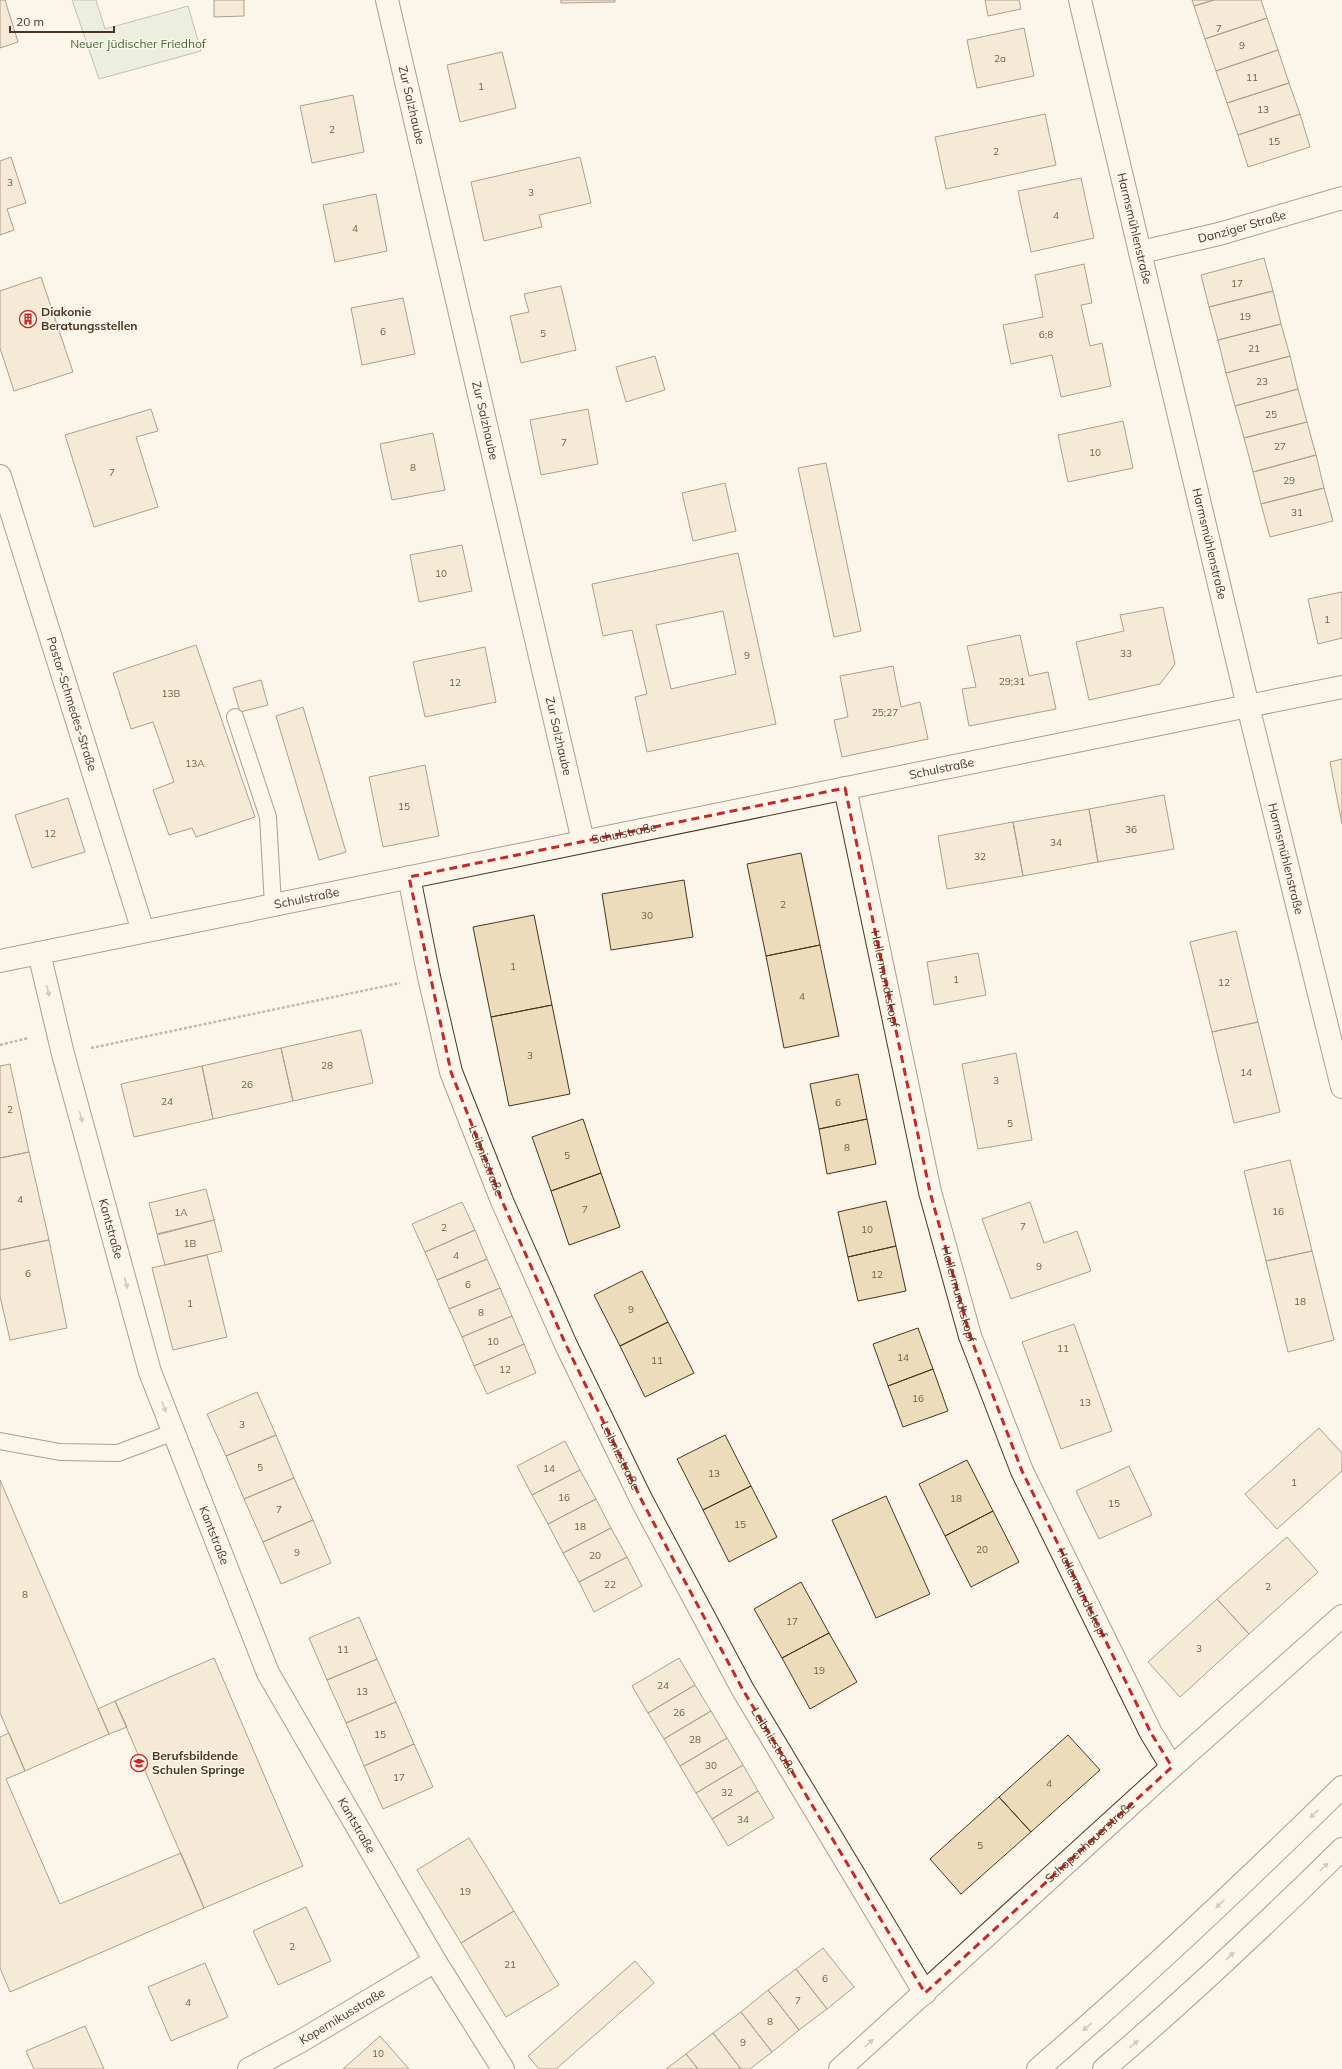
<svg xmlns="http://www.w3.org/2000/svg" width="1342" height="2069" font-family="Mulish,sans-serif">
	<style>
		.green { fill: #dce7d0; stroke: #887966 }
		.building { fill: #ecdcbc; stroke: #4a3520; fill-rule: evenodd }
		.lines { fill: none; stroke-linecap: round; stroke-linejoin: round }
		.service-casing { stroke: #4a3520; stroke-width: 18 }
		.minor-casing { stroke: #4a3520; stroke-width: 24 }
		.tertiary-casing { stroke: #4a3520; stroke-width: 24 }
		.trunk-casing { stroke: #4a3520; stroke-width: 24 }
		.path { stroke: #7f6f5c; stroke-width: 2.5; stroke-dasharray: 3 2; stroke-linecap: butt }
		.service { stroke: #fbf6e9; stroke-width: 16 }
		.minor { stroke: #fbf6e9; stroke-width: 22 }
		.tertiary { stroke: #fbf6e9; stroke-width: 22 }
		.trunk { stroke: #fbf6e9; stroke-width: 22 }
		.oneway { fill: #a29684 }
		.marked { fill: none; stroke: #c62828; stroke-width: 3; stroke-dasharray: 8 5; stroke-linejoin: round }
		.labels { text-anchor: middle; stroke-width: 3; stroke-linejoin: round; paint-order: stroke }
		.number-label { font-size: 10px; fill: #725f47 }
		.park-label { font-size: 12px; fill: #436837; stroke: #fbf6e9 }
		.street-label { font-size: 12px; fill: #4a3520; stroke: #fbf6e9 }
		.poi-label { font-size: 12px; font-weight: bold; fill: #4a3520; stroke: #fbf6e9; text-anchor: start }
	</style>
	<rect width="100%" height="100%" fill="#fbf6e9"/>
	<!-- green -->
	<path class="green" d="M72,0H96L105,29L188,6L201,51L99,79Z"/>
	<!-- building -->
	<path class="building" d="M0,0H5L18,42L0,48Z
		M214,0H244V16L214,17Z
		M561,0H615V2L561,3Z
		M985,0H1019L1021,9L988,16Z
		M1192,0H1214L1194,6Z
		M1214,0H1261L1267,18L1205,39L1194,6Z
		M1267,18L1278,50L1216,71L1205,39Z
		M1024,28L1034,76L977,88L967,40Z
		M1278,50L1289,83L1227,103L1216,71Z
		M502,52L516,108L460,122L447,65Z
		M1289,83L1300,114L1238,135L1227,103Z
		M353,95L364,152L312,163L300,106Z
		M1045,114L1056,165L946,189L935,137Z
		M1300,114L1310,147L1248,167L1238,135Z
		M11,157L26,203L7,209L14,230L0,235V161Z
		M580,157L591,203L539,215L542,227L484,241L471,182Z
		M1081,178L1094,238L1031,252L1018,191Z
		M376,194L387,251L335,262L323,205Z
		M1264,258L1273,291L1209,307L1201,275Z
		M1084,264L1092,303L1081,305L1090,346L1102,343L1111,386L1061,397L1052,355L1011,364L1003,325L1043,317L1035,275Z
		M41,277L73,372L14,391L0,348V291Z
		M561,286L576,350L521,363L510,316L529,312L524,294Z
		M1273,291L1281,324L1218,340L1209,307Z
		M403,298L415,354L362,365L351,308Z
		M1281,324L1290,356L1226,373L1218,340Z
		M655,356L665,390L626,402L616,367Z
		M1290,356L1298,389L1235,406L1226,373Z
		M1298,389L1307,422L1244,438L1235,406Z
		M151,409L158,431L136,437L158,507L94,527L65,435Z
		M588,409L598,464L541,475L530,420Z
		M1123,421L1133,468L1068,482L1058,435Z
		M1307,422L1316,455L1253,472L1244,438Z
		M433,433L445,490L392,500L380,444Z
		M1316,455L1324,488L1261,504L1253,472Z
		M826,463L861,631L834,637L798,468Z
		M725,483L736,531L693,541L682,493Z
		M1324,488L1333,521L1270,537L1261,504Z
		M462,545L472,591L419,602L410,555Z
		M738,553L776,724L647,752L635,697L647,694L632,630L603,636L592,584ZM723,611L736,674L671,689L656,625Z
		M1342,592V638L1318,644L1308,599Z
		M1163,607L1175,664L1160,684L1089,700L1076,642L1124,631L1120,615Z
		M1020,635L1029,676L1048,672L1056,709L969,726L962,689L976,687L967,646Z
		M196,645L255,817L196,837L192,828L169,835L153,790L174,782L153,722L131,729L113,673Z
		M485,647L496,702L425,717L413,662Z
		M893,666L901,707L920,702L928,739L842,757L834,720L848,717L840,676Z
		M261,680L268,705L240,712L233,688Z
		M303,707L346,852L319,860L276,716Z
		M1342,759V824L1330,762Z
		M425,765L439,836L383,847L369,777Z
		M1164,795L1174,849L1098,862L1089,809Z
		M68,798L85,852L32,868L15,815Z
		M1089,809L1098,862L1023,876L1013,822Z
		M1013,822L1023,876L947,889L938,836Z
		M801,853L820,945L766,956L747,864Z
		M684,880L693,937L611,950L602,894Z
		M534,915L552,1005L491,1017L473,927Z
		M1236,931L1258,1022L1212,1032L1190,942Z
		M820,945L839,1036L784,1048L766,956Z
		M978,953L986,995L934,1005L927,962Z
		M552,1005L570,1094L509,1106L491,1017Z
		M1258,1022L1280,1112L1234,1123L1212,1032Z
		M361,1030L373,1083L293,1101L281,1048Z
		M281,1048L293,1101L213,1119L202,1066Z
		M1016,1053L1032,1140L978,1149L962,1064Z
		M10,1064L29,1152L0,1158V1066Z
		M202,1066L213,1119L134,1137L121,1084Z
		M858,1074L867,1119L819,1129L810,1084Z
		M583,1119L601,1173L551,1191L532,1137Z
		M867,1119L876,1164L827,1174L819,1129Z
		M29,1152L49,1240L0,1250V1158Z
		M1290,1160L1312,1251L1266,1261L1244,1171Z
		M601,1173L620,1227L569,1245L551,1191Z
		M206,1189L214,1220L157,1234L149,1203Z
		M886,1201L896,1246L848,1257L838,1212Z
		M462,1202L475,1230L425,1252L412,1224Z
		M1030,1202L1044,1243L1077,1231L1091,1271L1011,1299L982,1219Z
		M214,1220L222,1251L165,1265L157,1235Z
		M475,1230L487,1259L437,1280L425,1252Z
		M49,1240L67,1328L10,1340L0,1296V1250Z
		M896,1246L906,1291L858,1301L848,1257Z
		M1312,1251L1334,1340L1288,1352L1266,1261Z
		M207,1255L227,1337L173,1350L152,1268Z
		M487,1259L500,1288L449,1309L437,1280Z
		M642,1271L668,1322L620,1346L594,1295Z
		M500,1288L512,1316L462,1337L449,1309Z
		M512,1316L524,1344L474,1366L462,1337Z
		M668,1322L694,1373L645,1397L620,1346Z
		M1074,1324L1112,1431L1061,1449L1022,1342Z
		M918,1328L933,1369L888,1386L873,1344Z
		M524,1344L536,1373L487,1394L474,1366Z
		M933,1369L948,1411L903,1427L888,1386Z
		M257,1392L276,1435L226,1456L207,1414Z
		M1319,1428L1342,1453V1471L1277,1529L1245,1494Z
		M276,1435L294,1478L244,1499L226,1456Z
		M725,1435L751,1486L703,1510L677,1459Z
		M565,1441L580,1470L532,1495L517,1466Z
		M967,1460L993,1511L945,1536L919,1484Z
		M1129,1466L1152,1515L1099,1539L1076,1491Z
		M580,1470L596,1499L548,1524L532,1495Z
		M294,1478L313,1520L263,1542L244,1499Z
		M0,1480L109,1734L25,1771L0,1713Z
		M751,1486L777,1537L729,1562L703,1510Z
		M886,1496L930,1594L876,1618L832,1520Z
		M596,1499L611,1528L563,1553L548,1524Z
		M993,1511L1019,1562L971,1587L945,1536Z
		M313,1520L331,1563L281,1584L263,1542Z
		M611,1528L627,1557L579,1582L563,1553Z
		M1287,1537L1318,1572L1249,1634L1217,1599Z
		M627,1557L642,1586L594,1612L579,1582Z
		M801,1582L829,1633L782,1658L754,1609Z
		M1217,1599L1249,1634L1180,1697L1148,1662Z
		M359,1617L377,1659L327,1680L309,1638Z
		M829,1633L857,1682L810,1709L782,1658Z
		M214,1658L303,1866L204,1908L115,1701Z
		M679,1658L695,1685L648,1713L632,1686Z
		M377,1659L396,1702L346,1723L327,1680Z
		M695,1685L711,1711L664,1739L648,1713Z
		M115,1701L127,1727L109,1734L98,1709Z
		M396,1702L414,1744L364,1766L346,1723Z
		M711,1711L727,1738L680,1766L664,1739Z
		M9,1733L25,1771L6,1779L60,1904L181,1853L204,1908L10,1992L0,1968V1737Z
		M1068,1735L1100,1770L1031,1832L999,1797Z
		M727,1738L743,1765L696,1793L680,1766Z
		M414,1744L433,1787L383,1809L364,1766Z
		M743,1765L758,1791L712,1819L696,1793Z
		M758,1791L774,1818L728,1846L712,1819Z
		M999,1797L1031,1832L961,1894L930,1859Z
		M469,1838L514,1911L461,1943L417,1870Z
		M306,1907L331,1961L278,1985L253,1931Z
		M514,1911L559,1985L506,2017L461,1943Z
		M823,1948L854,1987L827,2009L796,1969Z
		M635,1961L654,1983L556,2069H539L528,2056Z
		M205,1963L228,2017L171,2041L148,1987Z
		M796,1969L827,2009L799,2030L768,1990Z
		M768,1990L799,2030L772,2052L741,2012Z
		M741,2012L772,2052L750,2069H741L713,2033Z
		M85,2026L104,2069H34L26,2051Z
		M713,2033L741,2069H698L686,2054Z
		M380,2036L409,2069H343Z
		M686,2054L698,2069H666Z"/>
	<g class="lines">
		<!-- service casing -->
		<g class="service-casing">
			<path id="service" d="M235,717L268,817L273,905
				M0,1441L60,1452L118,1453L174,1432"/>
		</g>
		<!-- minor casing -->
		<g class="minor-casing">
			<g id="minor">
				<path id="s1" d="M387,0L583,841"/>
				<path id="s2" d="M1141,252L1219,234L1342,198"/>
				<path id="s3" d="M0,476L143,931"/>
				<path d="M1248,706L1342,687"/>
				<path id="s4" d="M845,788L930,1192L970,1336L1022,1471L1151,1733L1172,1767"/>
				<path id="s5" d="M409,877L429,977L451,1072L502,1201L566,1345L642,1501L743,1690L925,1993"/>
				<path id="s6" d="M39,953L63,1054L150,1372L268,1673L435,1961L503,2069"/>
				<path id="s7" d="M249,2069L301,2041L435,1961"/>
				<path id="s8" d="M840,2069L1172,1767L1342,1616"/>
			</g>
		</g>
		<!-- tertiary casing -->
		<g class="tertiary-casing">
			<g id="tertiary">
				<path id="s9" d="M1080,0L1248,706L1342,1087"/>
				<path id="s10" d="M0,961L1248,706"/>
			</g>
		</g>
		<!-- trunk casing -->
		<g class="trunk-casing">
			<path id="trunk" d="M1038,2069C1143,1979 1243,1884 1342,1787
				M1104,2069C1186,1999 1265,1925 1342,1849"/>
		</g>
		<!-- path -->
		<path class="path" d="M0,1045L28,1038
			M91,1048L400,983"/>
		<!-- service -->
		<use href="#service" class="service"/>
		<!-- minor -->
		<use href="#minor" class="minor"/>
		<!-- tertiary -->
		<use href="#tertiary" class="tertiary"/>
		<!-- trunk -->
		<use href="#trunk" class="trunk"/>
	</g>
	<!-- one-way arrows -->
	<defs><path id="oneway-solid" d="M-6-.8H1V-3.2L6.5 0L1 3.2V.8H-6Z"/></defs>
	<g class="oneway">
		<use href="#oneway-solid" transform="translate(48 991) rotate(77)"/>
		<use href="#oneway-solid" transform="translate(81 1117) rotate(75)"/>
		<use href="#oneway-solid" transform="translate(126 1283) rotate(75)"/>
		<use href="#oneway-solid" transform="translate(164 1407) rotate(69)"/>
		<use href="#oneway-solid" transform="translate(1314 1814) rotate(136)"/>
		<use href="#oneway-solid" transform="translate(1324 1867) rotate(-45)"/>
		<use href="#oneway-solid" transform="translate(1220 1904) rotate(137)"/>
		<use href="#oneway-solid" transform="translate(1230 1956) rotate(-43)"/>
		<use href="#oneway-solid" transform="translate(1087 2027) rotate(140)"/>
		<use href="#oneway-solid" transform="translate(869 2043) rotate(-42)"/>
		<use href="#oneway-solid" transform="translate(1134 2044) rotate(-41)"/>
	</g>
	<!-- marked area -->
	<path d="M0 0H1342V2069H0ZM845,788L930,1192L970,1336L1022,1471L1151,1733L1172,1767L925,1993L743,1690L642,1501L566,1345L502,1201L451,1072L409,877Z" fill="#fbf6e9" fill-opacity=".55" fill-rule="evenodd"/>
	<path class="marked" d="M845,788L930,1192L970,1336L1022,1471L1151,1733L1172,1767L925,1993L743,1690L642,1501L566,1345L502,1201L451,1072L409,877Z"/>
	<!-- icons -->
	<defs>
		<g id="building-ring" transform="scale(0.9)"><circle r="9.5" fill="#fbf6e9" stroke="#c62828" stroke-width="1.5"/><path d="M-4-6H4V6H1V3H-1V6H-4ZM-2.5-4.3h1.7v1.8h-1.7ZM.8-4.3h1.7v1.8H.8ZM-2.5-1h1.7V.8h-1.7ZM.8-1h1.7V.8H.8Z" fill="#c62828"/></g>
		<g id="school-ring" transform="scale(0.9)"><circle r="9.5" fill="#fbf6e9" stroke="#c62828" stroke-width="1.5"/><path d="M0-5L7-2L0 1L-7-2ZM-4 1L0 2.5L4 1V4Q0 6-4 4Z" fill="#c62828"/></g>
	</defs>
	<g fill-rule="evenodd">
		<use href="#building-ring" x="28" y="319"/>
		<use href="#school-ring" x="139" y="1763"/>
	</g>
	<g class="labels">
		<!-- number labels -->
		<g class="number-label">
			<text x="1219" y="32">7</text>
			<text x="1242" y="49">9</text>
			<text x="1000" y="62">2a</text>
			<text x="1252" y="81">11</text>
			<text x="481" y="90">1</text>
			<text x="1263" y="113">13</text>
			<text x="332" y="133">2</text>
			<text x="1274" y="145">15</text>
			<text x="996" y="155">2</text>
			<text x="10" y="186">3</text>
			<text x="531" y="196">3</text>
			<text x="1056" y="219">4</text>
			<text x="355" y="232">4</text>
			<text x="1237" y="287">17</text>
			<text x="1245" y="320">19</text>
			<text x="383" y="335">6</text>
			<text x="543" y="337">5</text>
			<text x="1046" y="338">6;8</text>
			<text x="1254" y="352">21</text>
			<text x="1262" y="385">23</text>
			<text x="1271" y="418">25</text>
			<text x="564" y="446">7</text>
			<text x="1280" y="450">27</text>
			<text x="1095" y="456">10</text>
			<text x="413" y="471">8</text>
			<text x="112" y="476">7</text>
			<text x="1289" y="484">29</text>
			<text x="1297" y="516">31</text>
			<text x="441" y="577">10</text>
			<text x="1327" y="623">1</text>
			<text x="1126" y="657">33</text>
			<text x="747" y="659">9</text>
			<text x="1012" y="685">29;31</text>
			<text x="455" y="686">12</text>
			<text x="171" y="697">13B</text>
			<text x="885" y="716">25;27</text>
			<text x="195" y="767">13A</text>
			<text x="404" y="810">15</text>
			<text x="1131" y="833">36</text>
			<text x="50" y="837">12</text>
			<text x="1056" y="846">34</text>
			<text x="980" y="860">32</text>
			<text x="783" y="908">2</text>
			<text x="647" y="919">30</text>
			<text x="513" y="970">1</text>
			<text x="956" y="983">1</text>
			<text x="1224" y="986">12</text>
			<text x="802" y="1000">4</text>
			<text x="530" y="1059">3</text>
			<text x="327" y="1069">28</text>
			<text x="1246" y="1076">14</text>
			<text x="996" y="1084">3</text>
			<text x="247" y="1088">26</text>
			<text x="167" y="1105">24</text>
			<text x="838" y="1106">6</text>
			<text x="10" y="1113">2</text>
			<text x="1010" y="1127">5</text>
			<text x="847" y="1151">8</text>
			<text x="567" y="1159">5</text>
			<text x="20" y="1203">4</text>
			<text x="585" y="1213">7</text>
			<text x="1278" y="1215">16</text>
			<text x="181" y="1216">1A</text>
			<text x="1023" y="1230">7</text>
			<text x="444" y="1231">2</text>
			<text x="867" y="1233">10</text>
			<text x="190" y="1247">1B</text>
			<text x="456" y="1259">4</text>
			<text x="1039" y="1270">9</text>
			<text x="28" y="1277">6</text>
			<text x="877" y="1278">12</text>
			<text x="468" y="1288">6</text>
			<text x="1300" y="1305">18</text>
			<text x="190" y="1307">1</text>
			<text x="631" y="1313">9</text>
			<text x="481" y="1316">8</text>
			<text x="493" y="1345">10</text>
			<text x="1063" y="1352">11</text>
			<text x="903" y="1361">14</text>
			<text x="657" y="1364">11</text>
			<text x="505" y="1373">12</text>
			<text x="918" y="1402">16</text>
			<text x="1085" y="1406">13</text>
			<text x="242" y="1428">3</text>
			<text x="260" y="1471">5</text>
			<text x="549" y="1472">14</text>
			<text x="714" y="1477">13</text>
			<text x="1294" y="1486">1</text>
			<text x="564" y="1501">16</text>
			<text x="956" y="1502">18</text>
			<text x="1114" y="1507">15</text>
			<text x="279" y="1513">7</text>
			<text x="740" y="1528">15</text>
			<text x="580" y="1530">18</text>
			<text x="982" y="1553">20</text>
			<text x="297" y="1556">9</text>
			<text x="595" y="1559">20</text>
			<text x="610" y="1588">22</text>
			<text x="1268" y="1590">2</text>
			<text x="25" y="1598">8</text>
			<text x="792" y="1625">17</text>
			<text x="1199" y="1652">3</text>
			<text x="343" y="1653">11</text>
			<text x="819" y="1674">19</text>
			<text x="663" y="1689">24</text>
			<text x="362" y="1695">13</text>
			<text x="679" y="1716">26</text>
			<text x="380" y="1738">15</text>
			<text x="695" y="1743">28</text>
			<text x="711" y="1769">30</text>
			<text x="399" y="1781">17</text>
			<text x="1049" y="1787">4</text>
			<text x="727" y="1796">32</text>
			<text x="743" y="1823">34</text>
			<text x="980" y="1849">5</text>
			<text x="465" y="1895">19</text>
			<text x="292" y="1950">2</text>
			<text x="510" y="1968">21</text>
			<text x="825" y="1982">6</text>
			<text x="798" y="2004">7</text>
			<text x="188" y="2006">4</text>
			<text x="770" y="2025">8</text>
			<text x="743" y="2046">9</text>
			<text x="378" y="2057">10</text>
		</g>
		<!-- park labels -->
		<g class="park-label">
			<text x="138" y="48">Neuer Jüdischer Friedhof</text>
		</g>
		<!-- street labels -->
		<g class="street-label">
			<text dy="4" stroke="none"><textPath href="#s1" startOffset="108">Zur Salzhaube</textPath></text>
			<text dy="4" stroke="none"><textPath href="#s2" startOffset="104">Danziger Straße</textPath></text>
			<text dy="4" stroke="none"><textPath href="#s9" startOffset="235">Harmsmühlenstraße</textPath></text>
			<text dy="4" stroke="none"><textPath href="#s1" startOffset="432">Zur Salzhaube</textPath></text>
			<text dy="4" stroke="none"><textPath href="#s9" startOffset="559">Harmsmühlenstraße</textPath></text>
			<text dy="4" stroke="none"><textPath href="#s3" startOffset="239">Pastor-Schmedes-Straße</textPath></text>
			<text dy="4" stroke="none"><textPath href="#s1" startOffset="756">Zur Salzhaube</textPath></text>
			<text dy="4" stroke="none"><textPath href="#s10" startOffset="961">Schulstraße</textPath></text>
			<text dy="4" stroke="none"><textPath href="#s10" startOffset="637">Schulstraße</textPath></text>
			<text dy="4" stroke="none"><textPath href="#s9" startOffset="883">Harmsmühlenstraße</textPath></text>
			<text dy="4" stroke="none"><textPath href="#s10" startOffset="313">Schulstraße</textPath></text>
			<text dy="4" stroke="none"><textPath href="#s4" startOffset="195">Hallermundtskopf</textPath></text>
			<text dy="4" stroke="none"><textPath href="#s5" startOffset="295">Leibnizstraße</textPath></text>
			<text dy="4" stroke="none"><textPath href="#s6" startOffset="285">Kantstraße</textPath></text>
			<text dy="4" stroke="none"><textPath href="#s4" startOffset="519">Hallermundtskopf</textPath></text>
			<text dy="4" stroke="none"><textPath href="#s5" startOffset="619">Leibnizstraße</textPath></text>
			<text dy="4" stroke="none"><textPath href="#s6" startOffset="609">Kantstraße</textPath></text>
			<text dy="4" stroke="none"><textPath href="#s4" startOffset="843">Hallermundtskopf</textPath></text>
			<text dy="4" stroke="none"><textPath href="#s5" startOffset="943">Leibnizstraße</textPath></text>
			<text dy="4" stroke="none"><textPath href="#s6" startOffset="933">Kantstraße</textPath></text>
			<text dy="4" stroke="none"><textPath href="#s8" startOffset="338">Schopenhauerstraße</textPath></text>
			<text dy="4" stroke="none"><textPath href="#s7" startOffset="107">Kopernikusstraße</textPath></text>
		</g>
		<!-- poi labels -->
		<g class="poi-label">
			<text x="41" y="316">Diakonie<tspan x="41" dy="14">Beratungsstellen</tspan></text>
			<text x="152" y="1760">Berufsbildende<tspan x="152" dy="14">Schulen Springe</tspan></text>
		</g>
	</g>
	<!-- scale -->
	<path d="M10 26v6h104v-6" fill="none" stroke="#4a3520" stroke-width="2"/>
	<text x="16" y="26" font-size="12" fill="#4a3520" stroke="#fbf6e9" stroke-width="3" paint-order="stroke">20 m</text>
</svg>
